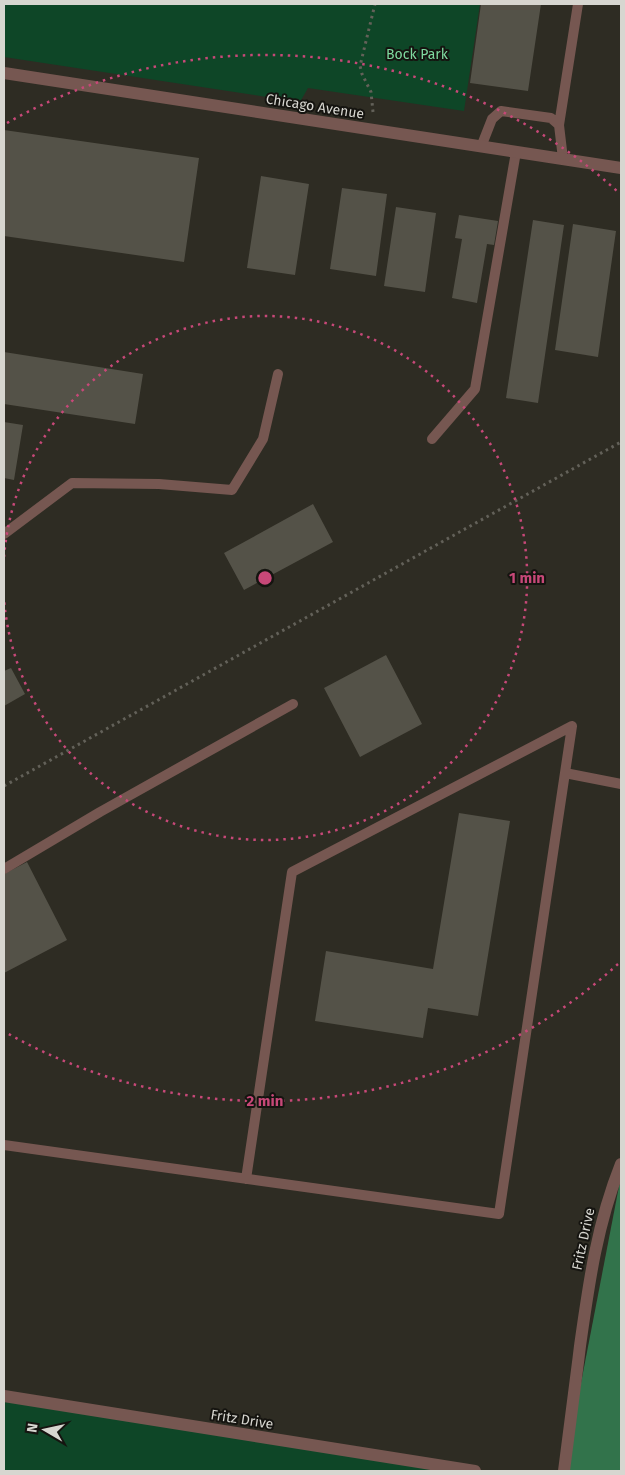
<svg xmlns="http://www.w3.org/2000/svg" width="625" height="1475" font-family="'Fira Sans',sans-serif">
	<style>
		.green { fill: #0e4627 }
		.forest { fill: #32734b }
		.building { fill: #545248 }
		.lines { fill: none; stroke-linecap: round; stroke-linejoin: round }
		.path { stroke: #636159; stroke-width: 3; stroke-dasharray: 2.5 4; stroke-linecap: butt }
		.service { stroke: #765751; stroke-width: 10 }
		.minor { stroke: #765751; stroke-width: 12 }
		.ring { fill: none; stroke: #c74878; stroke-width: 2.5; stroke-dasharray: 2.5 5 }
		.labels { text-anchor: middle; stroke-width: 4; stroke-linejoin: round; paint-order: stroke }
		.park-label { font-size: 14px; fill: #7eda9f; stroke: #151410 }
		.street-label { font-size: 14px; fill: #d7d6d0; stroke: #151410 }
		.centre { fill: #c74878; stroke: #151410; stroke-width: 2.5 }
		.ring-label { font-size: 15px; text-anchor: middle; font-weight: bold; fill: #c74878; stroke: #151410; stroke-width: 4; stroke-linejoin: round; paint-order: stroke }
	</style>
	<rect width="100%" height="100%" fill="#2e2c23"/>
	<!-- green -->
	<path class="green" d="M4,4H480L464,111L308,88L300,102L4,57Z
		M4,1396L488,1471H4Z"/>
	<!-- forest -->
	<path class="forest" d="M621,1176V1471H564Z"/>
	<!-- building -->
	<path class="building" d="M481,4H541L528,91L470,83Z
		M4,130L199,158L184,262L4,236Z
		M261,176L309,184L295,275L247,268Z
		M342,188L387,194L376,276L330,269Z
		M396,207L436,213L425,292L384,286Z
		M459,215L498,221L494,245L487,244L477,303L452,298L462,239L455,238Z
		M533,220L564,225L538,403L506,398Z
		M573,224L616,231L598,357L555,350Z
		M4,352L143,374L135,424L4,404Z
		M4,422L23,425L14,480L4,478Z
		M313,504L333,542L244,590L224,553Z
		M386,655L422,724L360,757L324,688Z
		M11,668L25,694L4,706V671Z
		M459,813L510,821L478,1016L428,1008L423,1038L315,1021L326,951L433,969Z
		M27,862L67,940L4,973V874Z"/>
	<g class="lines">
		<!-- path -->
		<path class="path" d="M373,112L371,92L362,74L360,66L375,4
			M4,786L621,442"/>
		<!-- service -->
		<path class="service" d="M559,125L578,4
			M481,147L492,119L501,111L551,118L559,125L563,159
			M432,439L475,389L516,152
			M4,534L72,483L159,484L232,490L263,439L278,374
			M565,773L621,784
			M4,869L100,812L293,704
			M4,1145L499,1214L572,726L292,872L246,1179"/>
		<!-- minor -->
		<path class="minor" d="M4,73L621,168
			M4,1396L475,1471
			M564,1471C569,1430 575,1388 580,1346C589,1282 597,1224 621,1164"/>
	</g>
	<!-- distance rings -->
	<g class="ring">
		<path d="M4 557A262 262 0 1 1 4 599"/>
		<path d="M618 964A523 523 0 0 1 7 1033M7 123A523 523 0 0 1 618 192"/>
	</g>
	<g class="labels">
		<!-- park labels -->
		<g class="park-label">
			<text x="417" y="59">Bock Park</text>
		</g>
		<!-- street labels -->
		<g class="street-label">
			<text transform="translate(315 106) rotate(9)" y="5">Chicago Avenue</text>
			<text transform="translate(583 1239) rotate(-78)" y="5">Fritz Drive</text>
			<text transform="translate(242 1419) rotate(9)" y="5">Fritz Drive</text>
		</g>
	</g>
	<circle cx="265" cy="578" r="8" class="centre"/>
	<g class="ring-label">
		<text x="527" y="583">1 min</text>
		<text x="265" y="1106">2 min</text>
	</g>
	<!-- border -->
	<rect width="625" height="1475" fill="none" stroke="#d7d6d0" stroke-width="10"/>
	<!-- north arrow -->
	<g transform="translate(45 1430) rotate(279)" stroke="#151410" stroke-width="4" paint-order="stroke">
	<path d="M0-4L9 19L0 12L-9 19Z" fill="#d7d6d0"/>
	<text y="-8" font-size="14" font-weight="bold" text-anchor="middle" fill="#d7d6d0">N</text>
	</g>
</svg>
